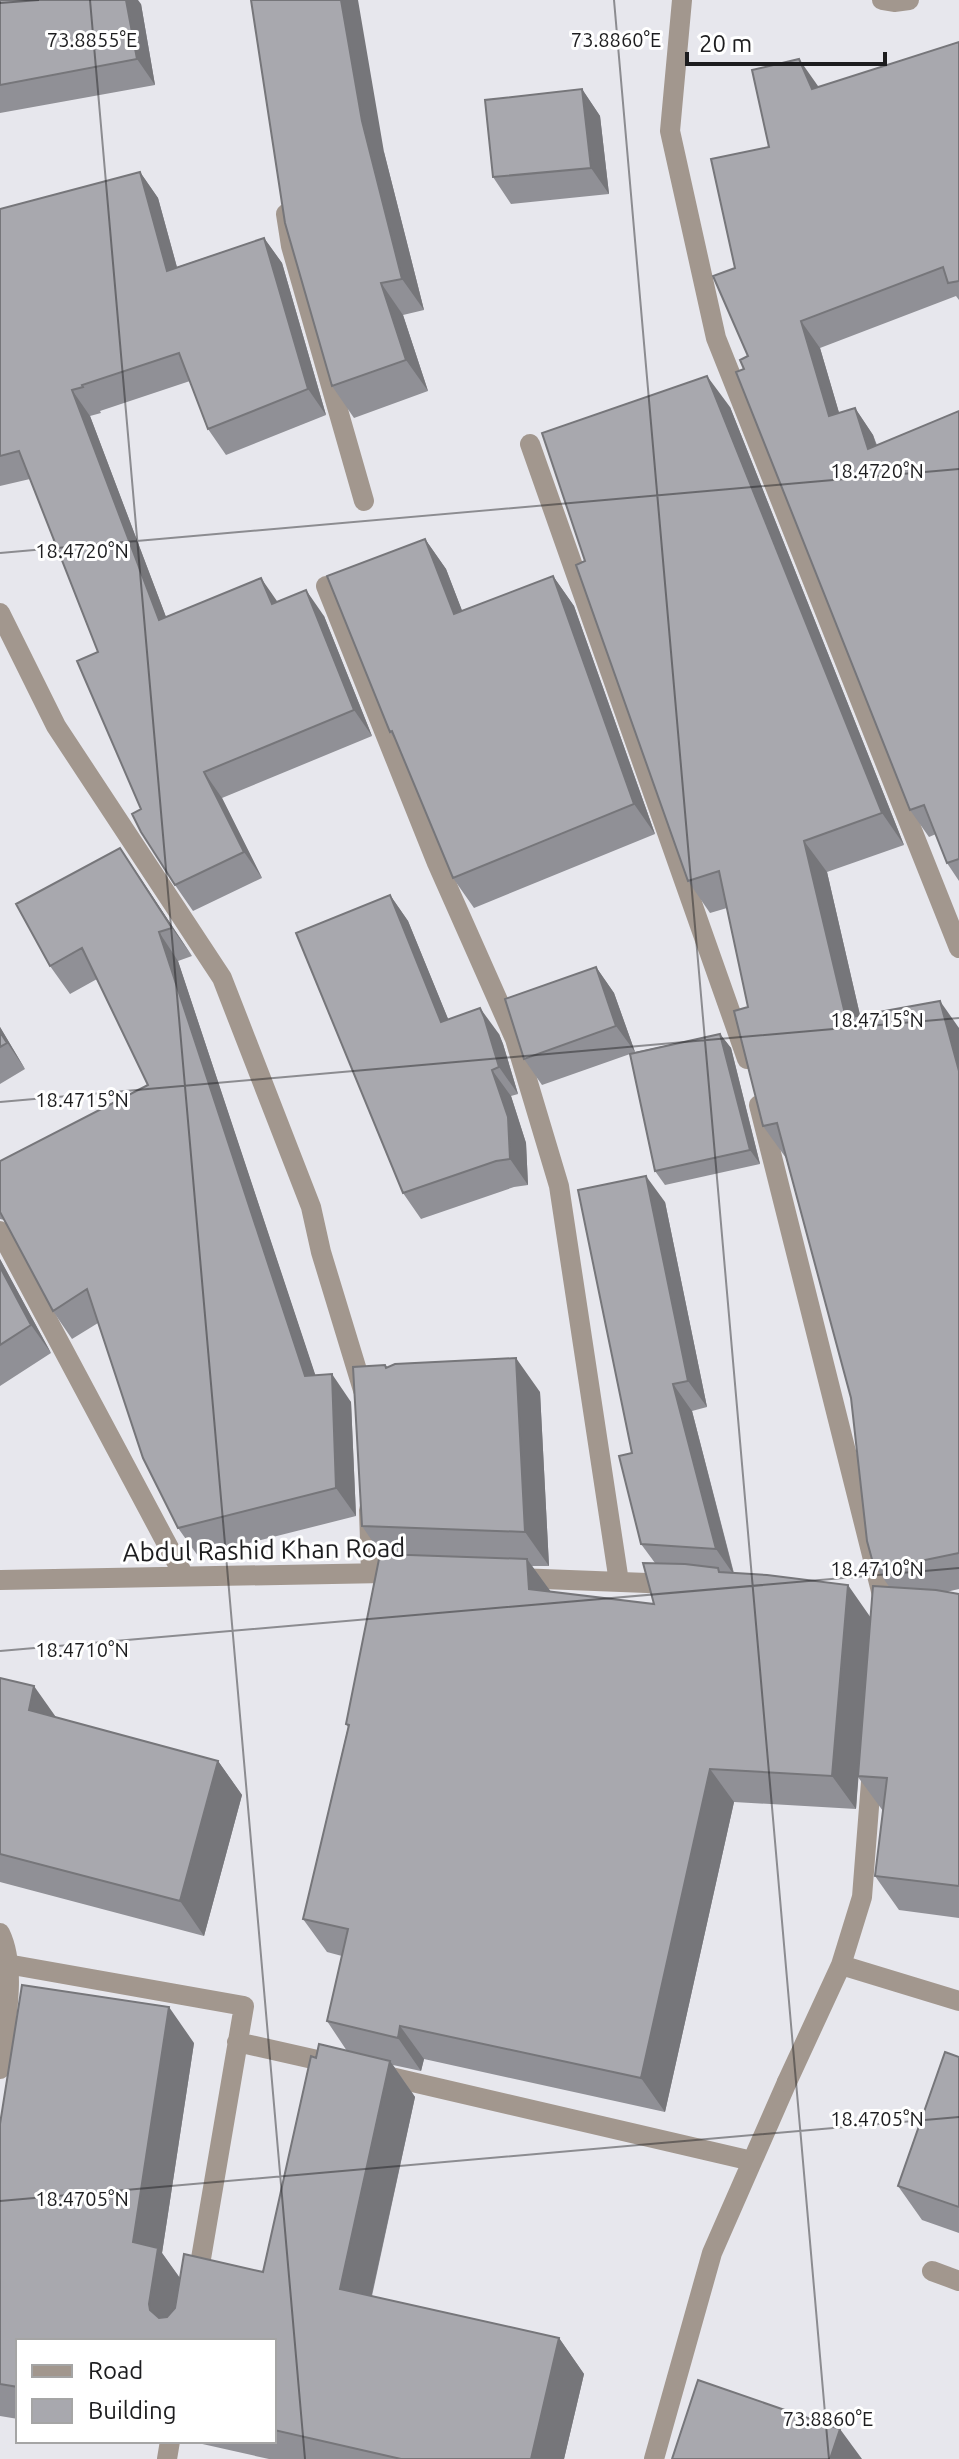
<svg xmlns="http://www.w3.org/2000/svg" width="959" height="2459" font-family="Ubuntu,sans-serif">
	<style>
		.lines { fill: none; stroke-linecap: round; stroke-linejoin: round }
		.service { stroke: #a2978e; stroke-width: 20 }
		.minor { stroke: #a2978e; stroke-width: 20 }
		.wall { fill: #909096 }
		.shaded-wall { fill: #76767a }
		.building { fill: #a8a8ae; stroke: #76767a; stroke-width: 2 }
		.ticks { fill: none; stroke: #1d1d1f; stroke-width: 2; stroke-opacity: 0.45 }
		.labels { text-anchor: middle; stroke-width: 6; stroke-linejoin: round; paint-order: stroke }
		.street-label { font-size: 26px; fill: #1d1d1f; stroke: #fff }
		.ticks-label { font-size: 20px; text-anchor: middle; fill: #1d1d1f; stroke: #fff; stroke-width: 6; stroke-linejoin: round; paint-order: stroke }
	</style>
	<rect width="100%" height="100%" fill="#e7e7ed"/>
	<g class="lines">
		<!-- service -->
		<path class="service" d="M0,1933C18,1970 4,2029 0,2069
			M7,1964L244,2006L197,2282
			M237,2042L335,2064
			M378,2074L752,2161
			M167,2459L170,2441
			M654,2459L712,2253L787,2082"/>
		<!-- minor -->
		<path class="minor" d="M682,0L670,131L716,338L959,948
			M882,0L894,2L909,0
			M286,214L291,246L364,501
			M530,444L747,1059
			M326,586L437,863L515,1039L559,1186L619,1582
			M0,613L56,726L222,978L311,1207L321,1252L363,1390
			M759,1105L885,1607L884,1614
			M0,1231L184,1576
			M369,1510L371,1573
			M517,1578L673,1584
			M0,1580L385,1573
			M841,1965L959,2001
			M787,2082L841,1965L862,1897L872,1769
			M932,2271L959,2281"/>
	</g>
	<!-- wall -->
	<path class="wall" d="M0,0L141,4L155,85L0,113Z
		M959,42V300L956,296L820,348L839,413L855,408L873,435L877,445L959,411V881L947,863L936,834L929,837L910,810L744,369L748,356L735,268L769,147L818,87Z
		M582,89L600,116L609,194L511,204L493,177Z
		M384,152L424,310L403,315L428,391L354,418L332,386Z
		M140,172L158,198L177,267L264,238L282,263L326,415L226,455L208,429L190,381L100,411L101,413L90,416L166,617L277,601L324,616L372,736L222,798L262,878L193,911L175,885L141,809L98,652L30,479L0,486V209Z
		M730,407L904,845L827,872L860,1015L959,1028V1589L946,1592L959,1594V1918L899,1910L875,1876L883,1811L858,1777L856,1809L734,1802L665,2112L424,2059L421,2071L393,2065L415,2097L372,2296L559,2338L584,2374L564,2459H269L189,2441H274V2341H18V2419L0,2416V2124L194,2043L162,2253L180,2278L263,2272L316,2058L347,2051L327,2021L342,1956L327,1952L303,1919L348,1727L346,1724L381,1554L362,1526L387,1368L540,1392L549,1566H532L551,1592L654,1604L655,1563L641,1544L632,1453L665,1202L707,1407L692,1411L734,1573L870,1617L890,1588L873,1563L851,1398L786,1158L763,1126L748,1007L727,908L710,913L688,881L585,561Z
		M425,539L446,569L462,611L553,576L574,606L655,834L474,908L453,878L398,744L390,732Z
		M120,848L192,956L178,961L315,1375L351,1402L356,1516L198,1556L178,1528L98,1323L72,1339L53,1311L4,1220L0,1219V1161L148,1085L97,979L70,994L50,966Z
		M390,895L408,921L448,1019L499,1034L503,1044L518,1094L511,1096L526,1143L528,1185L514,1187L421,1219L403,1193Z
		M596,967L614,993L635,1052L720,1034L731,1048L760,1164L665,1185L655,1171L630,1054L542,1085L524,1059Z
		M0,1027L25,1069L0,1084Z
		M0,1259L51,1353L0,1386Z
		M0,1678L56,1718L218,1761L242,1795L204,1936L0,1882Z
		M959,2057V2233L922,2220L898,2186Z"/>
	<!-- shaded-wall -->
	<path class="shaded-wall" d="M126,0H138L141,4L155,85L137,59Z
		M341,0H358L384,152L424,310L402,279L362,121Z
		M799,59L818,86L831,116L812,89Z
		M582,89L600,116L609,194L591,168Z
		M140,172L158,198L185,297L167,271Z
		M264,238L282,263L326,415L308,389Z
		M381,283L403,315L428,391L406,360Z
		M801,321L820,348L848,443L829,416Z
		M707,376L730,407L904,845L882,813Z
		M72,390L90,416L177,646L159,620Z
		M855,408L873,435L886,476L868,449Z
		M425,539L446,569L475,644L454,614Z
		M553,576L574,606L655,834L634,804Z
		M261,578L279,604H272Z
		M306,590L324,616L372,736L354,710Z
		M204,772L222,798L262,878L244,852Z
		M804,841L827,872L868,1050L846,1018Z
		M120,848L139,876L192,956L172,928Z
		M390,895L408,921L460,1048L441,1022Z
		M159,932L178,961L325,1404L305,1376Z
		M596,967L614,993L635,1052L616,1026Z
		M940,1001L959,1028V1071Z
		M480,1008L499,1034L503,1044L518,1094L499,1067Z
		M0,1027L25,1069L0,1032Z
		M720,1034L731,1048L760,1164L750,1150Z
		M492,1070L511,1096L526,1143L528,1185L510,1159Z
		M646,1176L665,1202L707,1407L688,1381Z
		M0,1259L51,1353L31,1325L0,1267Z
		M516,1358L540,1392L549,1566L525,1532Z
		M332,1374L351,1402L356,1516L336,1488Z
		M673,1384L692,1411L734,1575L716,1549Z
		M527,1559L551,1592L529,1589Z
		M848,1585L871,1618L856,1809L832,1776Z
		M34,1686L58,1720L29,1710Z
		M218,1761L242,1795L204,1936L180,1901Z
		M710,1769L734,1802L665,2112L641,2078Z
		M169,2007L194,2043L162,2253L184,2284L174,2340L150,2310L133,2242Z
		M400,2026L424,2059L421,2071L398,2038Z
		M390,2061L415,2097L365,2325L340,2289Z
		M559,2338L584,2374L564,2459H531Z
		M840,2429L862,2459H830Z"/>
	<!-- building -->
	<path class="building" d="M0,0H126L137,59L0,85Z
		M251,0H341L362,121L402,279L381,283L406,360L332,386L285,223Z
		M959,42V281L948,283L943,267L801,321L829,416L855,408L868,449L959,411V859L947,863L924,805L910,810L736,372L744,369L740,360L748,356L713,276L735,268L711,159L769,147L752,70L799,59L812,89Z
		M582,89L591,168L493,177L485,100Z
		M140,172L167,271L264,238L308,389L208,429L179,353L82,385L83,387L72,390L159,620L261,578L272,604L306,590L354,710L204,772L244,852L175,885L141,832L132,814L141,809L77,661L98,652L19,451L0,456V209Z
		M707,376L882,813L804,841L846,1018L940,1001L959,1071V1553L901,1565L873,1563L867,1541L851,1398L777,1123L763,1126L734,1011L748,1007L719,871L688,881L576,565L585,561L542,433Z
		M425,539L454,614L553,576L634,804L453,878L392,731L390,732L327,576Z
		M120,848L172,928L159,932L305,1376L332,1374L336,1488L178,1528L143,1458L87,1289L53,1311L0,1212V1161L148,1085L82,948L50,966L16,904Z
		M390,895L441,1022L480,1008L484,1017L499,1067L492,1070L508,1117L510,1159L496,1161L403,1193L296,933Z
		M596,967L616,1026L524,1059L505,999Z
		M0,1032L7,1043L0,1047Z
		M720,1034L750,1150L655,1171L630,1054Z
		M646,1176L688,1381L673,1384L716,1549L641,1544L619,1456L632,1453L578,1190Z
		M0,1267L31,1325L0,1345Z
		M516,1358L525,1532L362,1526L353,1367L385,1365L386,1368L395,1364Z
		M380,1554L527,1559L529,1589L654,1604L643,1563L685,1564L718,1568L719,1572L767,1575L848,1585L832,1776L710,1769L641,2078L400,2026L398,2038L327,2021L348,1929L303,1919L349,1725L346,1724Z
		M873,1586L936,1590L959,1594V1886L875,1876L887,1778L858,1776Z
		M0,1678L34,1686L29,1710L218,1761L180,1901L0,1854Z
		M22,1985L169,2007L133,2242L158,2248L149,2304L150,2310L159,2318L167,2317L175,2308L184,2254L263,2272L311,2056L316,2058L319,2044L390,2061L340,2289L559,2338L531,2459H401L274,2430V2341H18V2387L0,2384V2124Z
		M945,2052L959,2057V2207L898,2186Z
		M698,2380L840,2429L830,2459H672Z"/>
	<!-- ticks -->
	<path class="ticks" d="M90,0L305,2459M614,0L829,2459M0,3L39,0M0,553L959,469M0,1102L959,1018M0,1651L959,1568M0,2201L959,2117"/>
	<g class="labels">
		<!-- street labels -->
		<g class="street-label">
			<text transform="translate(264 1550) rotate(-1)" y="9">Abdul Rashid Khan Road</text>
		</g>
	</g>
	<g class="ticks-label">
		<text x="92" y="47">73.8855°E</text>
		<text x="616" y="47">73.8860°E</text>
		<text x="877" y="478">18.4720°N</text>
		<text x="82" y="558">18.4720°N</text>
		<text x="877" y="1027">18.4715°N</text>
		<text x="82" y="1107">18.4715°N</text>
		<text x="877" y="1576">18.4710°N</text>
		<text x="82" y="1657">18.4710°N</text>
		<text x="877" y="2126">18.4705°N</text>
		<text x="82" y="2206">18.4705°N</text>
		<text x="828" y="2426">73.8860°E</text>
	</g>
	<!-- legend -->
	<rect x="16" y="2339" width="260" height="104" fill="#ffffff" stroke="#a5a5a5" stroke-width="2"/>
	<rect x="32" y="2365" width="40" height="12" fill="#a2978e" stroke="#a5a5a5" stroke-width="2"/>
	<text x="88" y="2379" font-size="24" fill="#1d1d1f">Road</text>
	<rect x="32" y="2399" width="40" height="24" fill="#a8a8ae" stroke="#a5a5a5" stroke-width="2"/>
	<text x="88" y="2419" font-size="24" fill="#1d1d1f">Building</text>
	<!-- scale -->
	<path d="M687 52v12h198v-12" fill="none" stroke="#1d1d1f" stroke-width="4"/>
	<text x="699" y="52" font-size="24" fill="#1d1d1f" stroke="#ffffff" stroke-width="6" paint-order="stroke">20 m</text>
</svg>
